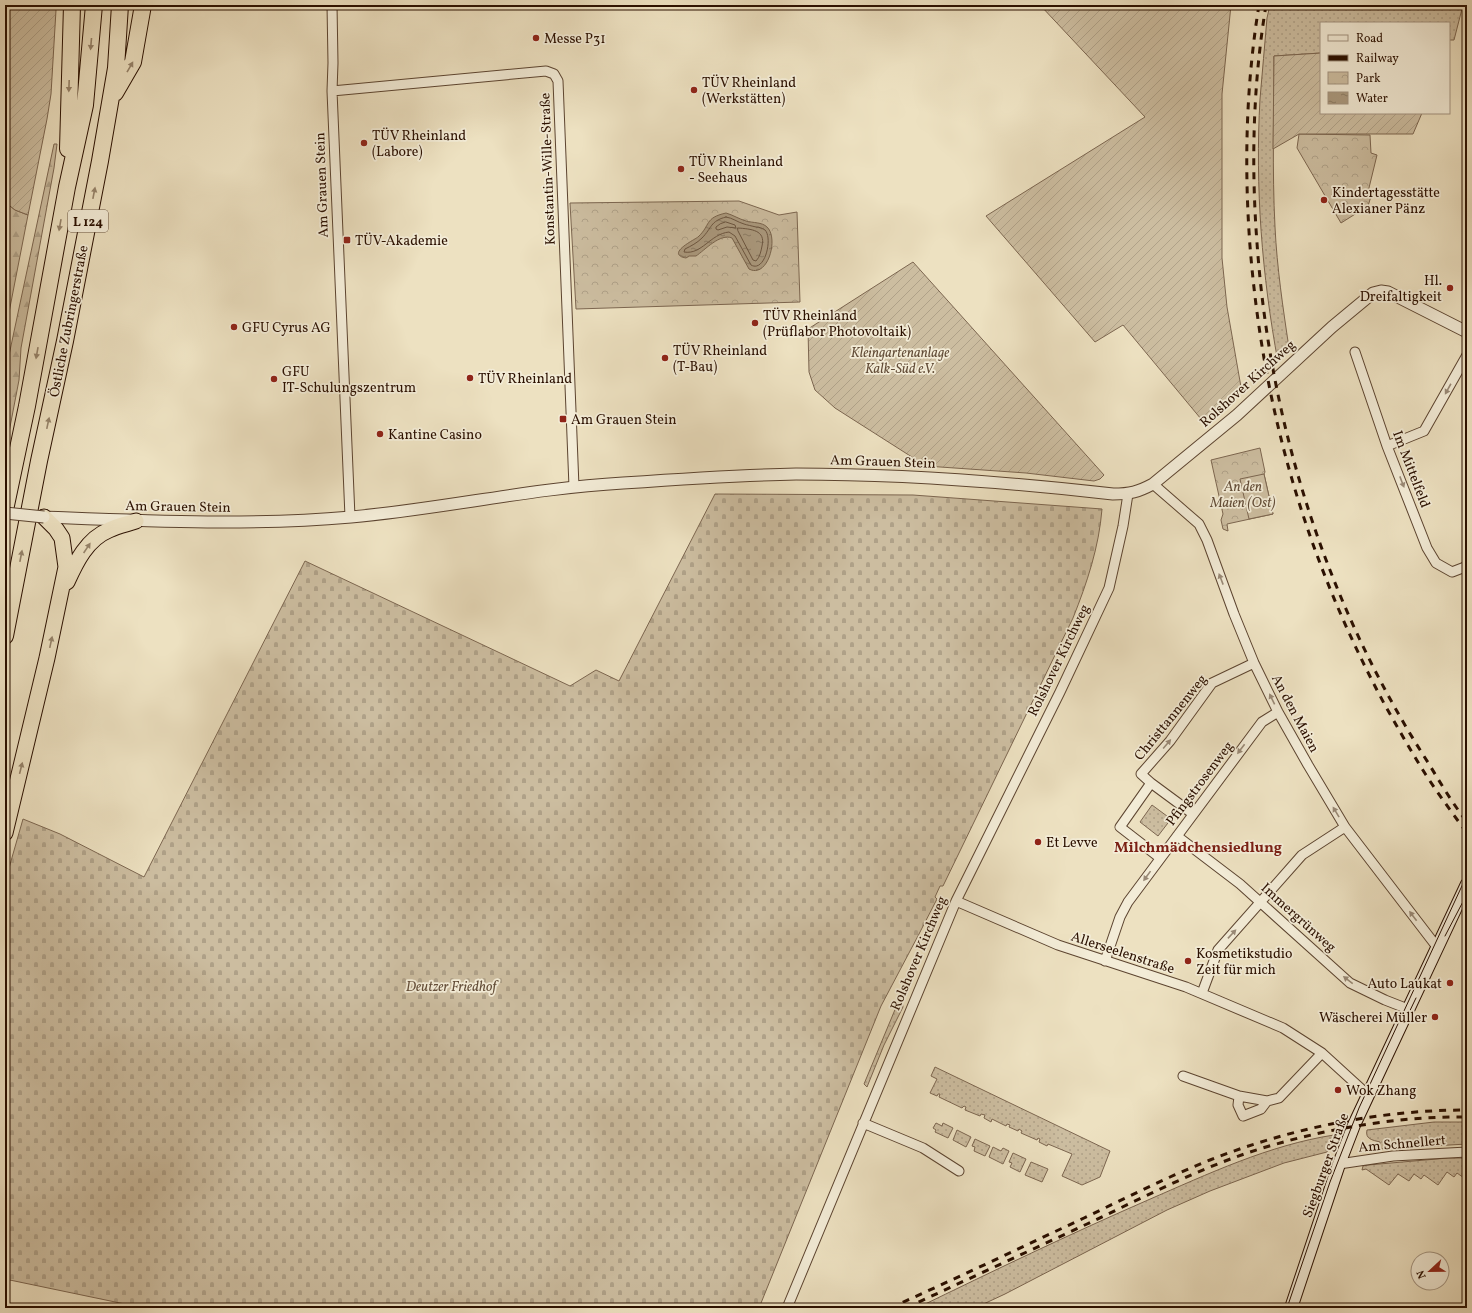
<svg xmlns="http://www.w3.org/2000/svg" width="1472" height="1313" font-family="Vollkorn,serif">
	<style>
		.grass { fill: url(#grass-dots); stroke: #7c6650 }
		.forest { fill: url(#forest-firs); stroke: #7c6650 }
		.cemetery { fill: url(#cemetery-stones); stroke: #7c6650 }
		.park { fill: url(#park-crowns); stroke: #7c6650 }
		.garden { fill: url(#garden-furrows); stroke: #7c6650 }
		.pitch { fill: #ccbda0; stroke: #7c6650 }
		.water { fill: url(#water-ripples); stroke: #78634c }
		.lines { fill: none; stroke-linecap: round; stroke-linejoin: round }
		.shore { stroke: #6b5540; stroke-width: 1 }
		.minor-casing { stroke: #5c4430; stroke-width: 11 }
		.tertiary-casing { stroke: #5c4430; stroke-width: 13 }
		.secondary-casing { stroke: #2b1000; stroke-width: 14 }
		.trunk-casing { stroke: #2b1000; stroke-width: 17 }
		.motorway-casing { stroke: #2b1000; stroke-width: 18 }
		.minor { stroke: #f3ecd7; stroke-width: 9 }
		.tertiary { stroke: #f3ecd7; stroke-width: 11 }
		.secondary { stroke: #f3ecd7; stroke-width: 12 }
		.trunk { stroke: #ede1c1; stroke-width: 15 }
		.motorway { stroke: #ede1c1; stroke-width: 16 }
		.tram { stroke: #2b1000; stroke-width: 1 }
		.rail { stroke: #2b1000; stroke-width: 3; stroke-dasharray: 7 7; stroke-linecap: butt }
		.tertiary-bridge-casing { stroke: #5c4430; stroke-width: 13; stroke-linecap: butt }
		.tertiary-bridge { stroke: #f3ecd7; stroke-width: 11 }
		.oneway { fill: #96836a }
		.oneway2 { fill: #998976 }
		.poi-dot { fill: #8f2418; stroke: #f3ecd7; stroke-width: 1.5 }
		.labels { text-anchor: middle; stroke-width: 3.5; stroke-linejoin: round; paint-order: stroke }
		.shield { fill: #f3ecd7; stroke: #675240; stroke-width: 1 }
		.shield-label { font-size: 13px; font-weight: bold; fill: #2b1000 }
		.poi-label { font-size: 14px; fill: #2b1000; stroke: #f3ecd7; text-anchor: start }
		.street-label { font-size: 14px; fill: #2b1000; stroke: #f3ecd7 }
		.park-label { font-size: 14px; font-style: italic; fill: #634d38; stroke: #f3ecd7 }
		.neighbourhood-label { font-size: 15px; font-weight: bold; fill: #7a1f14; stroke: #f3ecd7 }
	</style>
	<defs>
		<pattern id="grass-dots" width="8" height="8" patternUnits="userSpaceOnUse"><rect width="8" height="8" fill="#ccbda0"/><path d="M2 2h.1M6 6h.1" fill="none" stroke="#afa188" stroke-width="1.8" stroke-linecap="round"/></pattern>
		<pattern id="forest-firs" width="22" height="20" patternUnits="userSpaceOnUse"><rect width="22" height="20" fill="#ccbda0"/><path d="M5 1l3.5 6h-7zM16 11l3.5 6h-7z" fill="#afa188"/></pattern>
		<pattern id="cemetery-stones" width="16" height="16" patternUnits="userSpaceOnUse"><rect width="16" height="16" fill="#ccbda0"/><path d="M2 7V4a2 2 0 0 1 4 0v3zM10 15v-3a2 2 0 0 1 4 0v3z" fill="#afa188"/></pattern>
		<pattern id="park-crowns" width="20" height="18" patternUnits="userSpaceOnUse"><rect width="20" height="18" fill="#ccbda0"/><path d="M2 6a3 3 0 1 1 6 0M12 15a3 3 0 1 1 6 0" fill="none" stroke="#afa188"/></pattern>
		<pattern id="garden-furrows" width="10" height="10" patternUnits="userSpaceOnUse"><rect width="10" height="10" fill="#ccbda0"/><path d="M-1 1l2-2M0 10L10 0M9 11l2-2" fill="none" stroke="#afa188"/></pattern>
		<pattern id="water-ripples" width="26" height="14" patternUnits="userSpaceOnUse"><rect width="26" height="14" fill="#ab9a7f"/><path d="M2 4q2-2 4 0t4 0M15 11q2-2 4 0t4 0" fill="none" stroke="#8b7c66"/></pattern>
	</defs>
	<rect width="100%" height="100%" fill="#ede1c1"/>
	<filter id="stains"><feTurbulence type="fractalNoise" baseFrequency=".005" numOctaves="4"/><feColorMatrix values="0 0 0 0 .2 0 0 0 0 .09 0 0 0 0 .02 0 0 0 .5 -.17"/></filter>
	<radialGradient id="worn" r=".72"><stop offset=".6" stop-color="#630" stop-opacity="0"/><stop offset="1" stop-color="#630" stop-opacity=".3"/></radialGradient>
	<!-- grass -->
	<path class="grass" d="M1270,5H1463L1454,40H1449V23H1321V53L1274,56C1274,113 1272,170 1275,227C1277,268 1283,308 1289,348L1284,356L1278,362C1262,276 1255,187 1260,99C1262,72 1265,45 1267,18Z
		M1152,805L1171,819L1158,836L1140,822Z
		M899,1000L902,1001L903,1007L884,1045L867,1087L864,1084Z
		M935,1067L1110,1151L1100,1177L1082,1185L1062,1176L1072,1154L1048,1144L1047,1146L1039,1142L1040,1139L1038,1138L1037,1140L1021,1133L1022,1131L1019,1129L1018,1131L1009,1127L1010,1125L1007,1124L1006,1126L992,1119L991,1122L984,1118L985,1115L981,1114L980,1116L965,1110L966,1107L964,1106L962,1108L939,1097L940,1094H938L937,1096L930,1093L937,1079L931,1076Z
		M1434,1122H1467V1144L1379,1149L1380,1142C1372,1140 1365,1139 1367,1130Z
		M936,1123L942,1126L943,1123L953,1128L948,1138L935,1132L936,1130L933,1128Z
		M957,1130L971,1137L966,1147L953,1140Z
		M1334,1135L1327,1152L1284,1163L1210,1191L1167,1210L1005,1294L975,1308H917C993,1271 1070,1234 1148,1200C1208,1174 1269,1145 1334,1135Z
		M975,1139L990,1146L985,1156L974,1151L975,1147L972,1146Z
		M993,1147L1001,1151L1003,1148L1009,1151L1003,1164L989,1157Z
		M1013,1153L1026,1159L1020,1172L1010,1167L1012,1163L1009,1162Z
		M1448,1158H1467V1180L1457,1173L1454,1177L1447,1172L1438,1185L1424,1175L1421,1179L1414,1174L1409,1181L1398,1174L1389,1185L1366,1169L1362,1170L1363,1166L1368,1165Z
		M1031,1162L1048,1169L1042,1182L1025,1175Z"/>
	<!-- forest -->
	<path class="forest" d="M54,144H57L54,168L21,348L19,380L5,453V374Z
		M5,202L15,210L28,215L5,333Z"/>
	<!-- cemetery -->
	<path class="cemetery" d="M715,494L913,495L1102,509C1099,547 1087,583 1073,618L943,886H940L935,897L937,899L919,934L881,1006L759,1308H144L5,1279V882L23,819L60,834L144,877L305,561L570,686L596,670L619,681Z"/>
	<!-- park -->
	<path class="park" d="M1299,134L1370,135L1371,153L1377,155L1368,192L1372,193L1368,206L1341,223L1297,148Z
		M739,201L779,215L797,212L800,302L576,309L570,203Z
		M1260,448L1265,472L1264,474L1273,514L1227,524L1228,531L1223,529L1221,520L1223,514L1211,460Z"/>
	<!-- garden -->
	<path class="garden" d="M5,5H55L56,10L51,94L47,119L28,215L15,210L5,202Z
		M1040,5H1231L1222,94V258L1227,307L1241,387L1206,425L1123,325L1095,342L986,216L1145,117Z
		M1321,53V113H1422L1413,134H1299L1273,149L1274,56Z
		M913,262L1104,475L1100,479L1094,481L1026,473L926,466L835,408L815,390L809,372L808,329Z"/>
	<!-- pitch -->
	<path class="pitch" d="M1264,474L1273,514L1249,519L1240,479Z"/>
	<!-- water -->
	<path class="water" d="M726,213C733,215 739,219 746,221C753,223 762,222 767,227C779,238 768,279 749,269L732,238C720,233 705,250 696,256H689L686,258C665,254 694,240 698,237C711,225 704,218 726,213Z"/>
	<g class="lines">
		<!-- shore -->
		<path class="shore" d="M726,217C733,218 737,222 744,224C747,225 752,226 756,227C759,227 762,228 765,230C773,238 765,273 751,265L735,236L729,232C710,234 702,255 684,252L685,249C691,246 697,243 702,238C712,228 710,221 726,217Z
			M726,222L735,225L736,228L727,227L718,230L716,229V227L720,224Z
			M738,228C751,229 766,230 762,246C761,251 760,257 756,261L753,260L738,231Z"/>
		<!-- minor casing -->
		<g class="minor-casing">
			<path id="minor" d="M332,5L333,63L332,91L350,517
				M332,91L546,71L554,74L558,81L574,487
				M1355,352L1387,446L1427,548L1436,563L1452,572L1465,567L1467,564
				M1387,446L1424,431L1467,355
				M1153,484L1199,524L1207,540L1234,614L1254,663L1278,712L1308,765L1345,827L1437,947
				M1151,783L1141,774L1170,741L1212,683L1254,663
				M1177,836L1240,884L1350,983L1385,1000L1408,1009
				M1160,858L1120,827L1151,783L1193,814
				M956,901L1058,945L1186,987L1283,1028L1322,1053L1368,1095
				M1105,961L1120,917L1128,902L1262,722L1278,712
				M1202,993L1218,950L1302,855L1345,827
				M1183,1076L1239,1096L1267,1101L1279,1098L1322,1053
				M1239,1096L1238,1105L1243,1116L1261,1109L1267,1101
				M863,1123L923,1148L959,1171
				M1339,1164L1393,1156L1467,1152
				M787,1308L956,901L1060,692L1109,588L1123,526L1128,494"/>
		</g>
		<!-- tertiary casing -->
		<g class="tertiary-casing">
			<path id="tertiary" d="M44,517C146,521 248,526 351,517C442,509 532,488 623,483C680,479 738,475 796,474C902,474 1007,482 1113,494C1130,494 1138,492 1153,484L1237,415L1332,327L1373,293L1381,291L1388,292L1467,332"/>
		</g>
		<!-- secondary casing -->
		<g class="secondary-casing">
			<path id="secondary" d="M1291,1308L1339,1164L1354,1125L1467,884"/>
		</g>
		<!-- trunk casing -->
		<g class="trunk-casing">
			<path id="trunk" d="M67,582C76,562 87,539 109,530C117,526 127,524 136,521
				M5,833L47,658L66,567L62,538L56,529L44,517"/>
		</g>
		<!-- motorway casing -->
		<g class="motorway-casing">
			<path id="motorway" d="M115,93L133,62L143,5
				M68,149L72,5
				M5,510L27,406L67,187L85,105L94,5
				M5,636L39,461L65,341L100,161L116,68L120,5"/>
		</g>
		<!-- minor -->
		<use href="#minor" class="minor"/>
		<!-- tertiary -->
		<use href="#tertiary" class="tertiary"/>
		<!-- secondary -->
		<use href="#secondary" class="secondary"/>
		<!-- trunk -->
		<use href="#trunk" class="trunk"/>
		<!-- motorway -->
		<use href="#motorway" class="motorway"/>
		<!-- tram -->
		<path class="tram" d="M1445,936L1467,894
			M1404,1023L1416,998
			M1287,1308L1330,1182L1359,1108L1467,875"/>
		<!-- rail -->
		<path class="rail" d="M1259,5C1246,85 1244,165 1250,246C1263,411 1307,561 1386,707C1399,730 1412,753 1426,775C1439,795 1453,814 1467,833
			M1266,5C1253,84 1251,163 1257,243C1270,428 1328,608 1429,764C1441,784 1453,804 1467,822
			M890,1308C955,1279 1020,1248 1084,1218C1126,1198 1167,1177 1210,1160C1291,1128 1380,1110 1467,1110
			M906,1308C966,1280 1027,1252 1087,1224C1140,1199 1194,1171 1250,1152C1318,1130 1395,1116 1467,1117"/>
		<!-- tertiary-bridge casing -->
		<g class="tertiary-bridge-casing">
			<path id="tertiary-bridge" d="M5,513L44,517"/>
		</g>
		<!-- tertiary-bridge -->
		<use href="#tertiary-bridge" class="tertiary-bridge"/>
	</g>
	<!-- one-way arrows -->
	<defs><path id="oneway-solid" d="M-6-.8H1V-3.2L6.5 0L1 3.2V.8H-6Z"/></defs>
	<g class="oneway">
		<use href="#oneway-solid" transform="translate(91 44) rotate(95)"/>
		<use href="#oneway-solid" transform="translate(130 67) rotate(-60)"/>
		<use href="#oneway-solid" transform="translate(69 86) rotate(92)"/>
		<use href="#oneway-solid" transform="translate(94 193) rotate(-79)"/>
		<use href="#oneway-solid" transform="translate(60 225) rotate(100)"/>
		<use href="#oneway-solid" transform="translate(37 353) rotate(100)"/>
		<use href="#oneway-solid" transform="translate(48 423) rotate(-78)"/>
		<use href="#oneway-solid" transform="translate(87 548) rotate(-56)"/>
		<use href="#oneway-solid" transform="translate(21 556) rotate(-79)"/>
		<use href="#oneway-solid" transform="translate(51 642) rotate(-78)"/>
		<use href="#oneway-solid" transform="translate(21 768) rotate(-76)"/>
	</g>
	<g class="oneway2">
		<use href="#oneway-solid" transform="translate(1448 389) rotate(119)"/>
		<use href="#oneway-solid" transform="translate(1402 482) rotate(69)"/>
		<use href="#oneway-solid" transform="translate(1221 579) rotate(-111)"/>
		<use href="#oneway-solid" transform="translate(1272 699) rotate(-116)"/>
		<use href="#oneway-solid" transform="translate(1167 744) rotate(-50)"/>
		<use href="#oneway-solid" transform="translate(1241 749) rotate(127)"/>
		<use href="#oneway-solid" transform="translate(1336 812) rotate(-121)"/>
		<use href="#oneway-solid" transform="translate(1147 876) rotate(126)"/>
		<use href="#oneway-solid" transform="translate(1413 916) rotate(-127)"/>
		<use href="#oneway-solid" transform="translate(1232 934) rotate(-47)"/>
		<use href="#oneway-solid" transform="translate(1348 980) rotate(-142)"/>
	</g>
	<!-- markers -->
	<g class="poi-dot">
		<circle cx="536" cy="38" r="4"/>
		<circle cx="694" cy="90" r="4"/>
		<circle cx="364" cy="143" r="4"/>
		<circle cx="681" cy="169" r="4"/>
		<circle cx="1324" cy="200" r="4"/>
		<rect x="343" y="236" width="8" height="8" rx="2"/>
		<circle cx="1450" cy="288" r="4"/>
		<circle cx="755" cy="323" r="4"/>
		<circle cx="234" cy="327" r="4"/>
		<circle cx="665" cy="358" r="4"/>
		<circle cx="470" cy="378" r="4"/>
		<circle cx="274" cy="379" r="4"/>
		<rect x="559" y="415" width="8" height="8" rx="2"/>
		<circle cx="380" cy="434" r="4"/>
		<circle cx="1038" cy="842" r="4"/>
		<circle cx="1188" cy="961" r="4"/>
		<circle cx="1450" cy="983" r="4"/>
		<circle cx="1435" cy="1017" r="4"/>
		<circle cx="1338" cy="1090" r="4"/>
	</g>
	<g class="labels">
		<!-- shield labels -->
		<rect class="shield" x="68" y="210" width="40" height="22" rx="3"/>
		<g class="shield-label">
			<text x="88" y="226">L 124</text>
		</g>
		<!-- poi labels -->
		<g class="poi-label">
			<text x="544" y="43">Messe P31</text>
			<text x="702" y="87">TÜV Rheinland<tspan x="702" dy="16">(Werkstätten)</tspan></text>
			<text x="372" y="140">TÜV Rheinland<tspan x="372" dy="16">(Labore)</tspan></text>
			<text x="689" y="166">TÜV Rheinland<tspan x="689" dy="16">- Seehaus</tspan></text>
			<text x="1332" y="197">Kindertagesstätte<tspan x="1332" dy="16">Alexianer Pänz</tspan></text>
			<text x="355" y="245">TÜV-Akademie</text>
			<text x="1442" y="285" text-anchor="end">Hl.<tspan x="1442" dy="16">Dreifaltigkeit</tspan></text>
			<text x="763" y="320">TÜV Rheinland<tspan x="763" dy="16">(Prüflabor Photovoltaik)</tspan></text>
			<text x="242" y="332">GFU Cyrus AG</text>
			<text x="673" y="355">TÜV Rheinland<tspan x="673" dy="16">(T-Bau)</tspan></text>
			<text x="282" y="376">GFU<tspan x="282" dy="16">IT-Schulungszentrum</tspan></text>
			<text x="478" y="383">TÜV Rheinland</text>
			<text x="571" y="424">Am Grauen Stein</text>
			<text x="388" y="439">Kantine Casino</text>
			<text x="1046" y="847">Et Levve</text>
			<text x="1196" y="958">Kosmetikstudio<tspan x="1196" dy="16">Zeit für mich</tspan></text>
			<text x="1442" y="988" text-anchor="end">Auto Laukat</text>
			<text x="1427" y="1022" text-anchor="end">Wäscherei Müller</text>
			<text x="1346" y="1095">Wok Zhang</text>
		</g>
		<!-- street labels -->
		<g class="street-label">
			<text transform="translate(547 169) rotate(-92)" y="5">Konstantin-Wille-Straße</text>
			<text transform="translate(321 185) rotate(-92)" y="5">Am Grauen Stein</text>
			<text transform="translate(68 321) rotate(-79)" y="5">Östliche Zubringerstraße</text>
			<text transform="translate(1247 383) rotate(-42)" y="5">Rolshover Kirchweg</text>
			<text transform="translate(883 461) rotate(2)" y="5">Am Grauen Stein</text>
			<text transform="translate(1412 469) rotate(69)" y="5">Im Mittelfeld</text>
			<text transform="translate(178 506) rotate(1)" y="5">Am Grauen Stein</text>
			<text transform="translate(1058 660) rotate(-64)" y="5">Rolshover Kirchweg</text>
			<text transform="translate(1296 713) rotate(62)" y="5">An den Maien</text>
			<text transform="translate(1170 717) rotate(-51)" y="5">Christtannenweg</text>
			<text transform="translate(1199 783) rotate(-53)" y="5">Pfingstrosenweg</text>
			<text transform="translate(1299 917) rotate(42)" y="5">Immergrünweg</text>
			<text transform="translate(1123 952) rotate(18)" y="5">Allerseelenstraße</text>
			<text transform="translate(918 953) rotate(-67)" y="5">Rolshover Kirchweg</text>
			<text transform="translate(1402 1143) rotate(-5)" y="5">Am Schnellert</text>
			<text transform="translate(1325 1165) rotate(-70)" y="5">Siegburger Straße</text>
		</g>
		<!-- park labels -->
		<g class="park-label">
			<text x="900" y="357">Kleingartenanlage<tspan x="900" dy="16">Kalk-Süd e.V.</tspan></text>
			<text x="1243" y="491">An den<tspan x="1243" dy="16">Maien (Ost)</tspan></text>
			<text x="451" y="991">Deutzer Friedhof</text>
		</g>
		<!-- neighbourhood labels -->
		<g class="neighbourhood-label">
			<text x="1198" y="852">Milchmädchensiedlung</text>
		</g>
	</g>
	<!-- margin -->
	<rect width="1472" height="1313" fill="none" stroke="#ede1c1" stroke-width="20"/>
	<rect x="6" y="6" width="1460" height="1301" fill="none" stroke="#2b1000" stroke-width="2"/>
	<rect x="10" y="10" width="1452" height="1293" fill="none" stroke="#2b1000"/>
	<!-- legend -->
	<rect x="1320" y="22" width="130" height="92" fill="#f3ecd7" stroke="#a39481"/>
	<rect x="1328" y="35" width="20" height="6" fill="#f3ecd7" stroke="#a39481"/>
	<text x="1356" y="42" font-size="12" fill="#2b1000">Road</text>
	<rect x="1328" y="55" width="20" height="6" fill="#2b1000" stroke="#a39481"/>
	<text x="1356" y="62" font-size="12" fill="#2b1000">Railway</text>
	<rect x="1328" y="72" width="20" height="12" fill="url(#park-crowns)" stroke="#a39481"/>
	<text x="1356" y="82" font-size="12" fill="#2b1000">Park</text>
	<rect x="1328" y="92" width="20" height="12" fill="url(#water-ripples)" stroke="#a39481"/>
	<text x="1356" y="102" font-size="12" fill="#2b1000">Water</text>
	<!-- north arrow -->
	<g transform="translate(1430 1271) rotate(248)"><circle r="19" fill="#f3ecd7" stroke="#a39481"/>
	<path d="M0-3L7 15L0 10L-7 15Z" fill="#8f2418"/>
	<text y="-6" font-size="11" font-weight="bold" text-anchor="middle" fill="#2b1000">N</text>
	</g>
	<rect width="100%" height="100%" filter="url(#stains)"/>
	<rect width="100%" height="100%" fill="url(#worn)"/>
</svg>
